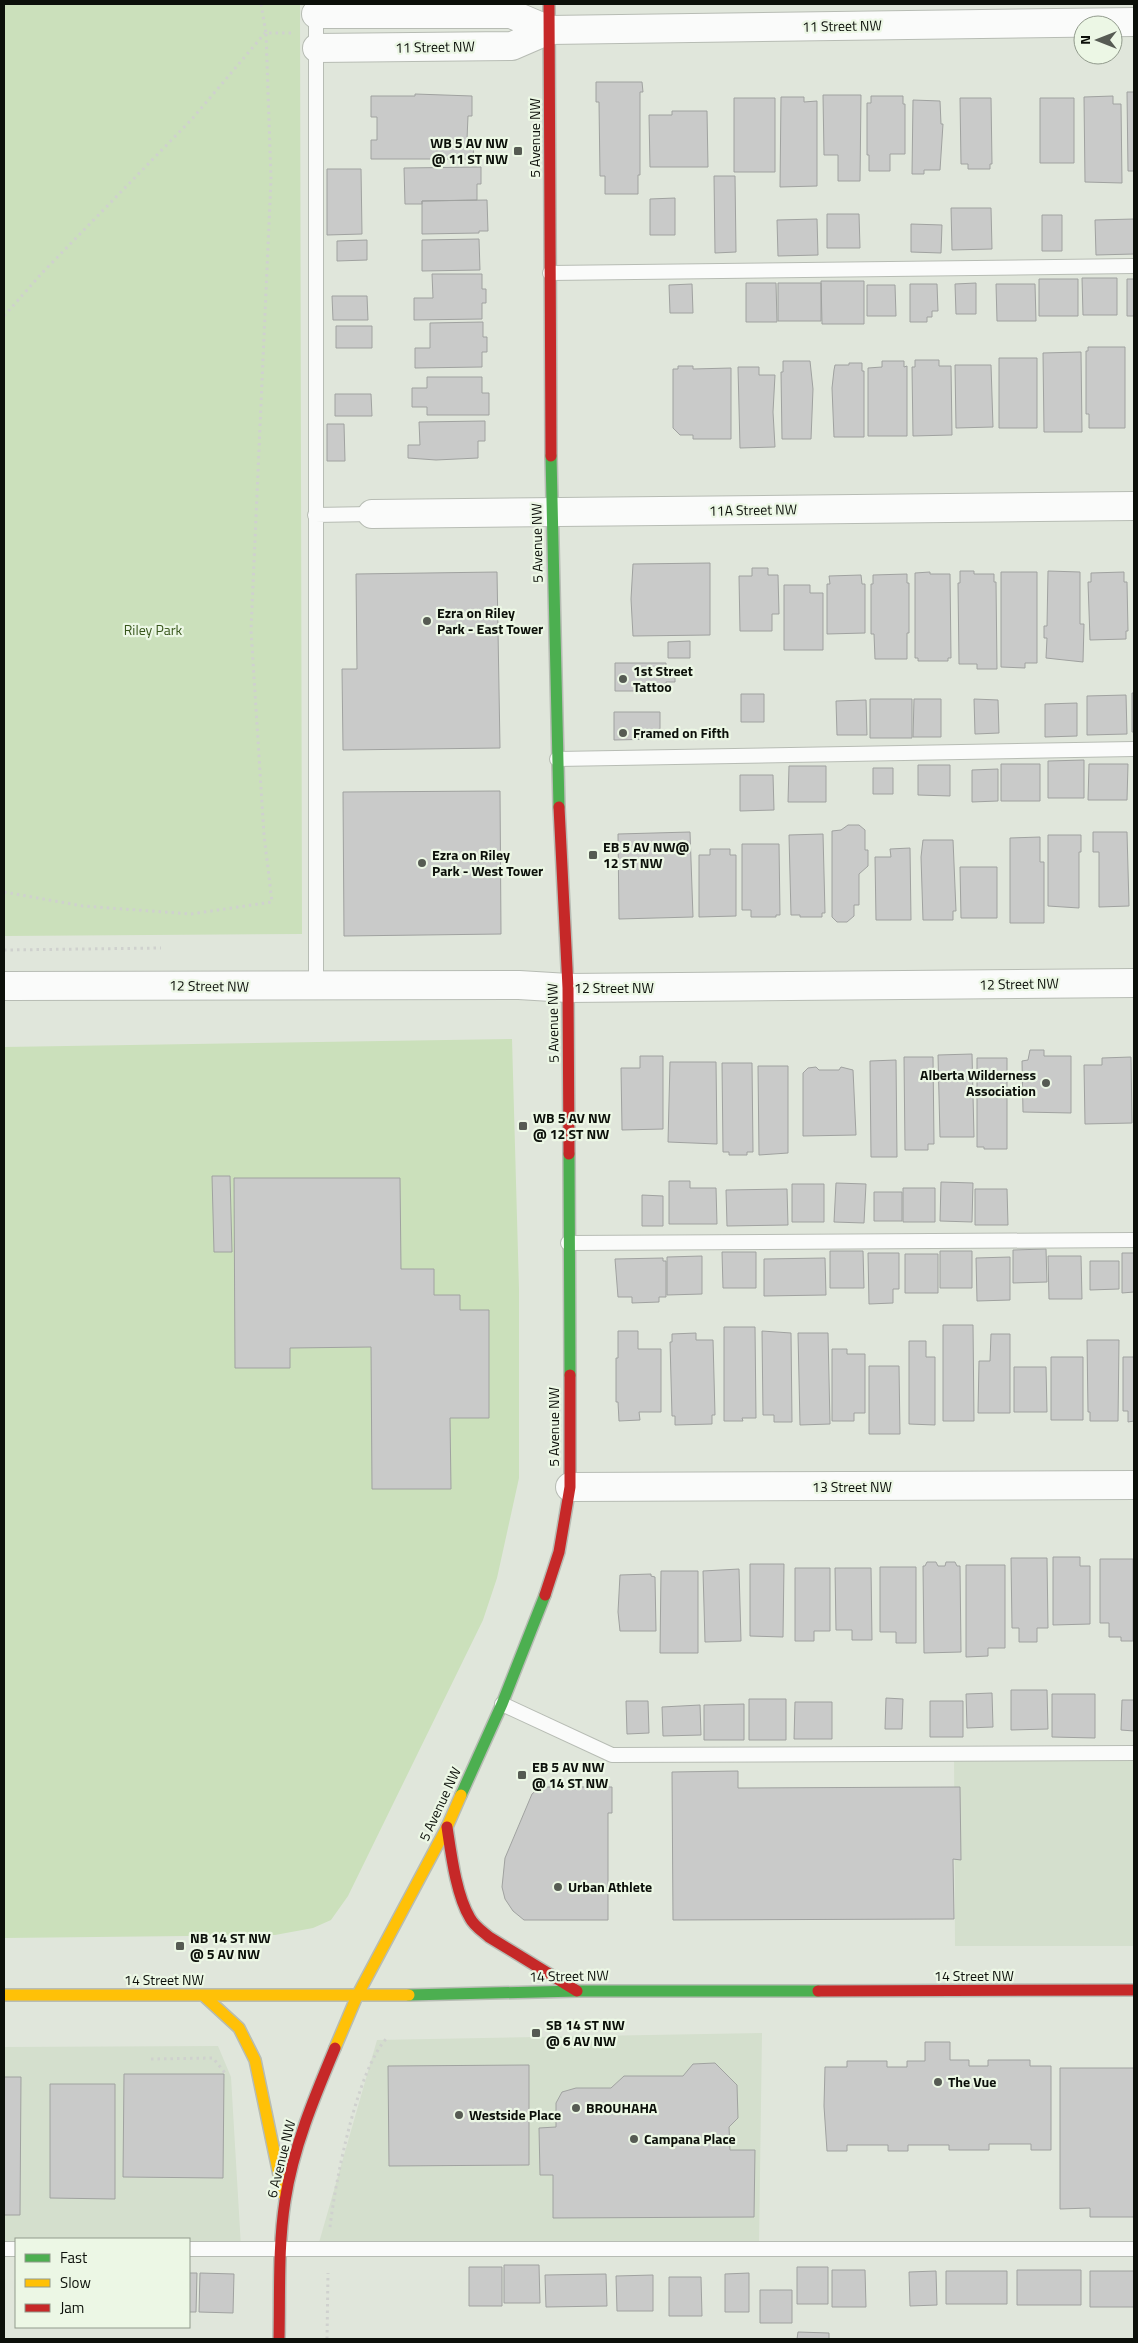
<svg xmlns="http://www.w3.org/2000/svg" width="1138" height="2343" font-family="'Titillium Web',sans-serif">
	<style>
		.built { fill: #d4dfcd }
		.green { fill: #cbe0bb }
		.building { fill: #c9cac9; stroke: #a0a2a0 }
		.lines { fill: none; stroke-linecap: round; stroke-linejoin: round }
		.lane-casing { stroke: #b7bcb4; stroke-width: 16 }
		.street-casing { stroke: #b7bcb4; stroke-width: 30 }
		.fast-casing { stroke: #b7bcb4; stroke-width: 14 }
		.slow-casing { stroke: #b7bcb4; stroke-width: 14 }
		.jam-casing { stroke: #b7bcb4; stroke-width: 14 }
		.path { stroke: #cfd1ce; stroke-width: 3; stroke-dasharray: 2.5 4; stroke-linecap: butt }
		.lane { stroke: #fafbfa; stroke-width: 14 }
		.street { stroke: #fafbfa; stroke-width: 28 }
		.fast { stroke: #4caf50; stroke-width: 11 }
		.slow { stroke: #ffc107; stroke-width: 11 }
		.jam { stroke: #c62828; stroke-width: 11 }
		.poi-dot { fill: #565b53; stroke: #ecf7e5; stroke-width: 2 }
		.labels { text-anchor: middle; stroke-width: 4.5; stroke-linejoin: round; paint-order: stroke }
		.street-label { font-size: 14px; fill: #0c100a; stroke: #ecf7e5 }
		.poi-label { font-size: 14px; font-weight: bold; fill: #0c100a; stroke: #ecf7e5; text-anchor: start }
		.park-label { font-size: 14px; fill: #38561c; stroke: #ecf7e5 }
	</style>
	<rect width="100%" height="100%" fill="#e0e6db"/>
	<!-- built -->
	<path class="built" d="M954,1749L1134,1750V1946H955Z
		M762,2033L759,2244L318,2246L377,2040Z
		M218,2046L231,2077L241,2247L189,2248V2239H16V2250L4,2251V2047Z"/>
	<!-- green -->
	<path class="green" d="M4,4H300L302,934L4,936Z
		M512,1039L519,1289V1478L497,1578L483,1620L348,1896L331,1920L313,1928L275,1935L4,1938V1047Z"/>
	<!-- building -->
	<path class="building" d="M596,82H642L643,92H640V175H638V194H605V176H600L599,102H596Z
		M1127,92H1134V171H1128Z
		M415,94L472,96V116H468L467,139H474L473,159H371V140H377V117H371V96H415Z
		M823,95H861L860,181H838V155H824Z
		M871,96H903V104H905V154H890V171H869V155H867V103H871Z
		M1113,96V104H1121L1122,183L1085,182L1084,97Z
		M781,97H804V102L817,101V186L780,187Z
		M734,98H775V172H734Z
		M960,98H991L992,164H990V169H968V164H961Z
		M1040,98H1074V163H1040Z
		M913,100L940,101L941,124H943L940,170H924V174H912Z
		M672,111H707L708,167H650L649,115H672Z
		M481,167V184H477V200L422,201V204H405L404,168Z
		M327,169H361L362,234L327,235Z
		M714,176H735L736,252L715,253Z
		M675,198V235H650V199Z
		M487,200L488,231H479V233L422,234V201Z
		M951,208H991L992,249L952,250Z
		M827,214H859L860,248H827Z
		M1042,215H1062V251H1042Z
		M817,219L818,255L778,256L777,220Z
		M1134,219V254L1096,255L1095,220Z
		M911,224L942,225L941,253L911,252Z
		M479,239L480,270L422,271V240Z
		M367,240V260L337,261V241Z
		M432,274H482V289H486V303H482V319L414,320V298H433Z
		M1082,278H1117V315H1083Z
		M1039,279H1078V316H1039Z
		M1127,279H1134V316H1127Z
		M821,281H864V324H822Z
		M746,283H776L777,322H746Z
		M778,283H821V321H778Z
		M976,283V314H956L955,284Z
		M692,284L693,313H670L669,285Z
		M910,284H937L938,311H932V317H927V322H910Z
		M996,284H1035L1036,321H997Z
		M867,285H895L896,316H867Z
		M332,296H367L368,320H333Z
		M483,322V337H487V352H482V367L415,368V348H430V323Z
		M336,326H372V348H336Z
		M1088,347H1125V428H1089V414H1086V351H1088Z
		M1081,352L1082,432H1044L1043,353Z
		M999,358H1037V428H999Z
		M915,360H939V366H951L952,435L913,436L912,367H915Z
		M783,361H810L813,389L811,439H782L781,372H783Z
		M882,361H904V367L907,366V436H868V368L882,367Z
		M849,363H862V371H864V437H834L832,388L834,370L835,365H849Z
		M955,365H991L993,427L956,428Z
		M678,366H693V369L731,368V439H693V435H680L673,428V369H678Z
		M738,367H759V375H775L773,412L775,447L740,448Z
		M427,377H482V393H489V415H427V407H412V388H427Z
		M335,394H371L372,416H335Z
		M485,421V441H478V458L436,460L408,458V445H420L419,422Z
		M327,424H344L345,461H327Z
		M710,563V635L633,636L631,599L633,564Z
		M752,568H768V575H778L779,614H772V631H740L739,576H752Z
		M960,571H974V574H994V582H996L997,669H977V664H959L958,583H960Z
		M1048,571L1080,572V624H1084L1083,662L1046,658L1047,638H1044V626H1047Z
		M497,572L500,748L343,750L342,669H357L356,574Z
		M930,572V574H950L951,658H948V661H918V658H915V573Z
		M1001,572H1037V663H1025V668L1001,667Z
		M1124,572V582H1127L1128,631H1126V639L1090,640L1088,582H1091V573Z
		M907,574V583H909V633H907V659H875L874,634H871V584H873V575Z
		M861,575L862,584H865V633L827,634V584H830L829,576Z
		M784,585H810V593H823V650H784Z
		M690,641V658H668V642Z
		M615,663H666V674H675V682H666V691H615Z
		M1132,693H1134V732H1132Z
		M741,694H764V722H741Z
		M1126,695L1127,734L1087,735V696Z
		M870,699H912V738H870Z
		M914,699H941V737H913Z
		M974,699L998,700L999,733L975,734Z
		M866,700L867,735H837L836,701Z
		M1077,703V736L1045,737V704Z
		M614,712H660V739L614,740Z
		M1084,760V798H1048V761Z
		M1001,764H1040V801H1001Z
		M1089,764H1128L1127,800H1088Z
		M918,765H950V796L918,795Z
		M789,766H826V802H788Z
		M873,768H893V794H873Z
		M998,769V801L972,802V770Z
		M740,775H773L774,810L740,811Z
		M500,791L501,934L344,936L343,792Z
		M848,825H859L865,830V850H868V866L859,874V905H854V916L847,922H837L832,917V831L841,830Z
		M690,832L693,917L619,919L618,834Z
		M1093,832H1127L1129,906L1099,907V852H1093Z
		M823,834L825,913H822V917H800V915H791L789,835Z
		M1048,835H1081V852H1079V908L1048,906Z
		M1040,837V862H1044V923H1010V838Z
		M923,840H953L956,911H953V920H923L921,857Z
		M742,844H779L780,915H776V917H751V910H742Z
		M910,848L911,920H876L875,857H891L890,849Z
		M710,849H730V855H736V916L699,917V855H710Z
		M960,867H997V918H961Z
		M1030,1050H1044V1056H1071V1113L1023,1112L1022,1061L1028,1060Z
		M972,1054L974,1137H940L938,1055Z
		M640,1056H663V1129L622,1130L621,1068H640Z
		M904,1057H933L934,1144H928V1150H905Z
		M1131,1057L1132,1123L1085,1124L1084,1065H1102V1058Z
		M977,1058H1007V1149H984V1147H977Z
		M896,1060L897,1157H871L870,1061Z
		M670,1062H716L717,1144L668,1142Z
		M722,1063H752L753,1152H747V1155H729V1152H723Z
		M758,1066H788V1153L759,1155Z
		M816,1067L819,1070H839L841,1067L853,1070L856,1135L803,1136V1073L808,1068Z
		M212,1176H230L232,1252H214Z
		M234,1178H400L401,1269H434V1295H460V1310H489V1418H450L451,1489H372L371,1347L290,1348V1368H235Z
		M669,1181H690V1188H716L717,1224H669Z
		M941,1182L973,1183L972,1222L940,1221Z
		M836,1183L866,1184L864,1223L834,1222Z
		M792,1184H824V1222H792Z
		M903,1188H935V1222H903Z
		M787,1189L788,1225L727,1226L726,1190Z
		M975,1189H1007L1008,1225H975Z
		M874,1192H902V1221H874Z
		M642,1195L663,1196V1226H642Z
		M1046,1249L1047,1282L1013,1283V1250Z
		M830,1251H863L864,1288H830Z
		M940,1251H972V1288H940Z
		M722,1252H756V1288H723Z
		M868,1253H899V1289H893V1303L869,1304Z
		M1122,1253H1134V1292L1122,1293Z
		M905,1254H938V1293H905Z
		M702,1256V1294L667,1295V1257Z
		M1048,1256H1081L1082,1299H1049Z
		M1010,1257V1300L977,1301L976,1258Z
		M663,1258V1261H666V1297H659V1302L632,1303V1297H618L615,1259Z
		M825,1258L826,1295L764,1296V1259Z
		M1090,1261H1119V1289L1090,1290Z
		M943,1325H973L974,1421H943Z
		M724,1327H755L756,1418H742L743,1421H724Z
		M618,1331H638V1349H661V1412H639L640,1420L619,1421L618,1402H616V1358H618Z
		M762,1331L791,1333L792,1422H774V1415H763Z
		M696,1333V1340H713L715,1415H712V1424L675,1425V1416H672L670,1342H672V1334Z
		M798,1333H828L830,1424L800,1425Z
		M991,1334H1010V1413H978L979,1361H990Z
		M1087,1340H1119L1118,1421H1090V1412H1088Z
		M909,1341H926V1357H935V1425L909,1424Z
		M832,1349H847V1354H865V1413H854V1421H832Z
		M1051,1357H1083V1420H1051Z
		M1123,1357H1134V1421L1128,1422V1411H1123Z
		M869,1366H899L900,1434H869Z
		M1014,1367H1046L1047,1412H1014Z
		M1053,1557H1080V1566H1090V1624L1053,1625Z
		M1011,1558H1047L1048,1628H1037V1642H1019V1628H1012Z
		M1100,1559H1133V1641H1121V1637H1109V1623H1100Z
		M927,1562H936L938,1566H945L946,1562H955L957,1566H960L961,1652L924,1653L923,1566H925Z
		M750,1564H784L783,1637L750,1636Z
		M966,1565H1005V1648H988V1656L966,1657Z
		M880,1567H916V1643H896V1632H880Z
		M795,1568H830V1631H814V1641H795Z
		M835,1568H871L872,1640H852V1630H836Z
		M739,1569L741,1641L705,1642L703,1571Z
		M661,1571H698V1653H660Z
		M651,1574V1576L655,1577L656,1631H620L618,1612L620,1575Z
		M1011,1690H1047L1048,1729L1011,1730Z
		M992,1693L993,1727L967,1728L966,1694Z
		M1052,1694H1095V1738L1052,1737Z
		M886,1698L903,1699L902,1729H885Z
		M749,1699H786V1740H749Z
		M1122,1700H1134V1731L1121,1730Z
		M626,1701H648L649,1733L627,1734Z
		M930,1701H963V1737H930Z
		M795,1702H832V1739H794Z
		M744,1704V1740H704V1705Z
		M700,1705L701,1735L663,1736L662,1707Z
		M738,1771V1788L960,1787L961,1860L953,1859L954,1919L673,1920L672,1772Z
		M540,1787H612V1813H608V1920H524L513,1911L505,1899L502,1887L505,1858L532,1794Z
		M925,2042H950V2060H969V2066H988V2060H1030V2066H1051V2150H1031V2144H989V2150H949V2145H908V2151H888V2145H847V2151H827L824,2106L825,2067H847V2061H887V2067H907V2061H925Z
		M715,2063L737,2085L738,2118L729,2127L730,2150H755L754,2217L553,2218V2175H540L539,2128L556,2127V2103L562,2092L576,2088H611L624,2076H683L693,2064Z
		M529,2065V2165L389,2166L388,2066Z
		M1060,2068H1134V2217H1090V2208L1060,2209Z
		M124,2074H224L223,2178L123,2177Z
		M4,2077H21L20,2215H4Z
		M50,2084H115V2199L50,2198Z
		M504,2265H539L540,2303H504Z
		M469,2267H502V2306H469Z
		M797,2267H828V2304H797Z
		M832,2270H865L866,2307H832Z
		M1017,2270H1081V2305H1017Z
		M936,2271L937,2305L910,2306L909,2272Z
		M946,2271H1007V2304H946Z
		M1090,2271H1134V2307H1090Z
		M189,2273H197L196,2312H189Z
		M200,2273L234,2274L233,2313L199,2312Z
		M749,2273V2312H725V2274Z
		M606,2274L607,2306L546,2307L545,2275Z
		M653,2275V2311H617L616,2276Z
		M669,2277H701L702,2316H669Z
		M760,2290H792V2323H760Z
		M798,2332L829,2333V2339H797Z"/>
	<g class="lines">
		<!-- lane casing -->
		<g class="lane-casing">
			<path id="lane" d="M550,273L1134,266
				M315,515L372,514
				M557,759L1134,749
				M316,987V10
				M568,1243L1134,1240
				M502,1704L612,1755L1134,1753
				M4,2249H16
				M189,2249H1134"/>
		</g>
		<!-- street casing -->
		<g class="street-casing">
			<path id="street" d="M316,14H511L549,30
				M317,48L512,46L549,30L1134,22
				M372,514L1134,506
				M4,986L519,985L568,988L1134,983
				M570,1487L1134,1485"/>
		</g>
		<!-- fast casing -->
		<g class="fast-casing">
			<path id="fast" d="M551,456L559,807
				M569,1154L570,1375
				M461,1795L502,1704L545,1595
				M409,1995L577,1991H818"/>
		</g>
		<!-- slow casing -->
		<g class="slow-casing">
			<path id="slow" d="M4,1995H409
				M203,1995L239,2028L255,2060L283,2194
				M335,2048L357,1996L447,1827L461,1795"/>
		</g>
		<!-- jam casing -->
		<g class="jam-casing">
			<path id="jam" d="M549,4L551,456
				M559,807L568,988L569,1154
				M545,1595L559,1552L570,1487V1375
				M447,1827C451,1853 456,1895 470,1918C474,1926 482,1931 489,1937L577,1991
				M818,1991L1134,1990
				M279,2339C280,2293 278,2246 285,2201C293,2148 314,2098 335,2048"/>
		</g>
		<!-- path -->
		<path class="path" d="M261,4L266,33H293
			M4,316L42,273L192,119L265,33
			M4,892L83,906L191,914L272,902L264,835L251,630L271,179L266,33
			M4,950L161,948
			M151,2059L213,2058L225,2073
			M330,2227C335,2183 357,2069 387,2038
			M327,2339L328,2273"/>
		<!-- lane -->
		<use href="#lane" class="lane"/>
		<!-- street -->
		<use href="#street" class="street"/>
		<!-- fast -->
		<use href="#fast" class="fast"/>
		<!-- slow -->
		<use href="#slow" class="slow"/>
		<!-- jam -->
		<use href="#jam" class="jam"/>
	</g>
	<!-- markers -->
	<g class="poi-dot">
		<rect x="513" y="146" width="10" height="10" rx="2.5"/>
		<circle cx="427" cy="621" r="5"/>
		<circle cx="623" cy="679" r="5"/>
		<circle cx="623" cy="733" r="5"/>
		<rect x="588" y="850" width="10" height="10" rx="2.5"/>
		<circle cx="422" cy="863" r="5"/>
		<circle cx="1046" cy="1083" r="5"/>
		<rect x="518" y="1121" width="10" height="10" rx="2.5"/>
		<rect x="517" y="1770" width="10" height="10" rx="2.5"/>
		<circle cx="558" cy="1887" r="5"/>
		<rect x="175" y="1941" width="10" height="10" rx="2.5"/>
		<rect x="531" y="2028" width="10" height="10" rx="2.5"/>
		<circle cx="938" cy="2082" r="5"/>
		<circle cx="576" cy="2108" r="5"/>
		<circle cx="459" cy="2115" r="5"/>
		<circle cx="634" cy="2139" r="5"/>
	</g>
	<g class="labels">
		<!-- street labels -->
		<g class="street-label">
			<text transform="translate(842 26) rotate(-1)" y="5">11 Street NW</text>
			<text transform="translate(435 47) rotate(-1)" y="5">11 Street NW</text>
			<text transform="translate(535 138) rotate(-90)" y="5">5 Avenue NW</text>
			<text transform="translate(753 510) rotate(-1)" y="5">11A Street NW</text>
			<text transform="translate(537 543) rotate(-91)" y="5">5 Avenue NW</text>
			<text transform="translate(1019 984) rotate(-1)" y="5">12 Street NW</text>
			<text transform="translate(209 986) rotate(1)" y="5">12 Street NW</text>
			<text x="614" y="993">12 Street NW</text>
			<text transform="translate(553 1023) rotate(-91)" y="5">5 Avenue NW</text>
			<text transform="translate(554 1427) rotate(-90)" y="5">5 Avenue NW</text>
			<text x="852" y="1492">13 Street NW</text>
			<text transform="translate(440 1804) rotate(-65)" y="5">5 Avenue NW</text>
			<text transform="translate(569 1976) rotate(-1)" y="5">14 Street NW</text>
			<text x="974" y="1981">14 Street NW</text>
			<text x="164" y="1985">14 Street NW</text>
			<text transform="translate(281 2159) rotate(-76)" y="5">6 Avenue NW</text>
		</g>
		<!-- poi labels -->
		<g class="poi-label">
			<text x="508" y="148" text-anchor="end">WB 5 AV NW<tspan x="508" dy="16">@ 11 ST NW</tspan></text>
			<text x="437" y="618">Ezra on Riley<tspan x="437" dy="16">Park - East Tower</tspan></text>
			<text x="633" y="676">1st Street<tspan x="633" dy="16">Tattoo</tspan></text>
			<text x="633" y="738">Framed on Fifth</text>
			<text x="603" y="852">EB 5 AV NW@<tspan x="603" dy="16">12 ST NW</tspan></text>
			<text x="432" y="860">Ezra on Riley<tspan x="432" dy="16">Park - West Tower</tspan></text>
			<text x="1036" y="1080" text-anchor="end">Alberta Wilderness<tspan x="1036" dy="16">Association</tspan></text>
			<text x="533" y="1123">WB 5 AV NW<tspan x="533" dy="16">@ 12 ST NW</tspan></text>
			<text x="532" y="1772">EB 5 AV NW<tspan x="532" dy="16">@ 14 ST NW</tspan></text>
			<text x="568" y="1892">Urban Athlete</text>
			<text x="190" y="1943">NB 14 ST NW<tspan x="190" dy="16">@ 5 AV NW</tspan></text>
			<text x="546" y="2030">SB 14 ST NW<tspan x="546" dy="16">@ 6 AV NW</tspan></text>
			<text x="948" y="2087">The Vue</text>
			<text x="586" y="2113">BROUHAHA</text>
			<text x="469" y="2120">Westside Place</text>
			<text x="644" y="2144">Campana Place</text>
		</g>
		<!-- park labels -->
		<g class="park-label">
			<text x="153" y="635">Riley Park</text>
		</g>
	</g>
	<!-- border -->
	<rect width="1138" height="2343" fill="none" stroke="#0c100a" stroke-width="10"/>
	<!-- legend -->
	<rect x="15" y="2238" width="175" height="90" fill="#ecf7e5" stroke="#929b8d"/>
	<rect x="25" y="2254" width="25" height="8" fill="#4caf50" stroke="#929b8d"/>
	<text x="60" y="2263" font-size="15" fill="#0c100a">Fast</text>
	<rect x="25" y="2279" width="25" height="8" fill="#ffc107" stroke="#929b8d"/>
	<text x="60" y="2288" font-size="15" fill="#0c100a">Slow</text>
	<rect x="25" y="2304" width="25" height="8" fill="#c62828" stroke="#929b8d"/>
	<text x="60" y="2313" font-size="15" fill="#0c100a">Jam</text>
	<!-- north arrow -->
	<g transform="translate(1098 40) rotate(270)"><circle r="24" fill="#ecf7e5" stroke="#929b8d"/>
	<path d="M0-4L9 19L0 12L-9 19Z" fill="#565b53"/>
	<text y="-8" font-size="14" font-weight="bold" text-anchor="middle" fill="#0c100a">N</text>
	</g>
</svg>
